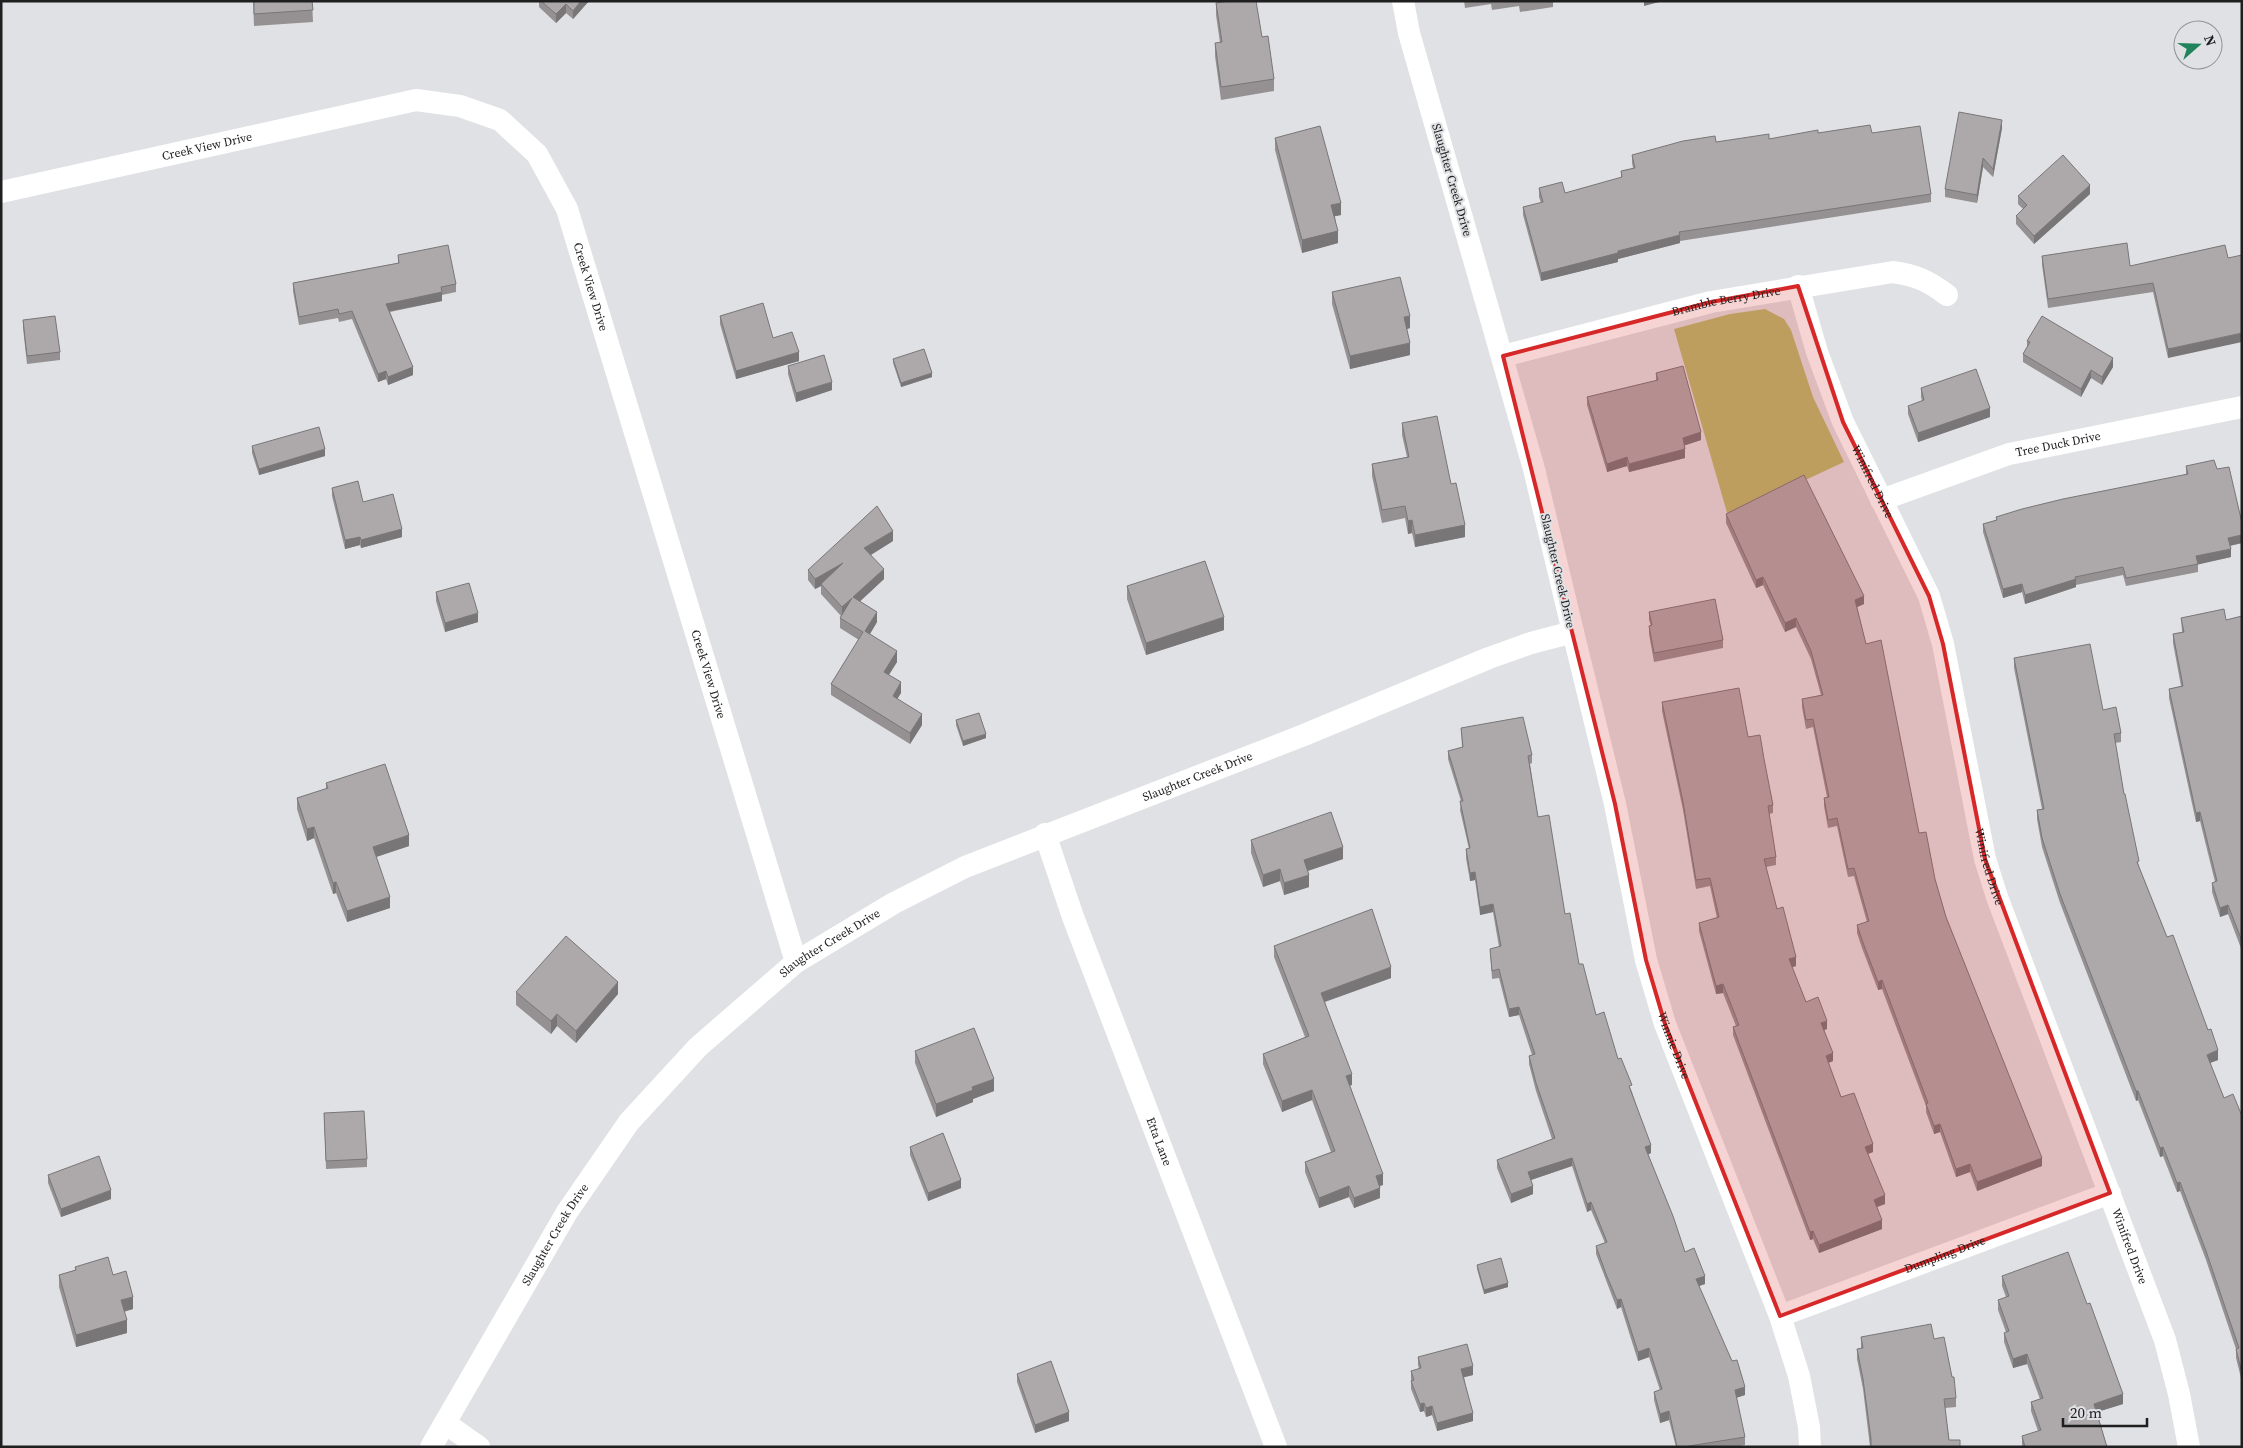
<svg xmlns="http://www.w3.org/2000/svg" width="2243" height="1448" font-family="'Source Serif 4',serif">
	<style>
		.green { fill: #b7bc6d }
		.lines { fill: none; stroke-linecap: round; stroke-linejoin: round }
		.minor { stroke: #fff; stroke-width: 22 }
		.wall { fill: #959193 }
		.shaded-wall { fill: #797678 }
		.building { fill: #ada9ab; stroke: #797678 }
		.marked { fill: #d62828; fill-opacity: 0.2; stroke: #d62828; stroke-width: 4; stroke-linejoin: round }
		.labels { text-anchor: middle; stroke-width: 4; stroke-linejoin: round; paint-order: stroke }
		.street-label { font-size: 12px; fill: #1f1f20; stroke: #e0e1e4 }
	</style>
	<rect width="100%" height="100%" fill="#e0e1e4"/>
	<!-- green -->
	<path class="green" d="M1765,309L1784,319L1791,330L1813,397L1844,462L1728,516L1674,329L1730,314Z"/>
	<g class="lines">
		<!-- minor -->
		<g class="minor">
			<path id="s1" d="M1,192L416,100L460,106L500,120L537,154L567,209L796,962"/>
			<path id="s2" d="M1798,286L1817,352L1843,422L1929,596L1943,644L1985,859L1997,897L2165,1340L2179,1394L2189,1447"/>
			<path id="s3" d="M1503,356L1711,302L1893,272C1915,275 1929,281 1947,295"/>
			<path id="s4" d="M1881,500L2009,454L2242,407"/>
			<path id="s5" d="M1573,632L1615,804L1646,960L1665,1024L1780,1316L1799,1376L1809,1427L1810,1447"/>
			<path id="s6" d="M1045,834L1073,917L1276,1447"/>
			<path id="s7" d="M1780,1316L2110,1193"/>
			<path d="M445,1423L479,1447"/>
			<path id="s8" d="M431,1447L567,1212L629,1122L698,1047L796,962L894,903L965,867L1304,735L1489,658L1531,643L1573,632L1534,469L1409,33L1403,1"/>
		</g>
	</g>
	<!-- wall -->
	<path class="wall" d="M253,1H312L313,22L254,26Z
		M539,1H589L573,19L566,13L556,23L539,7Z
		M1464,1H1553V7L1520,12L1519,6L1492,10L1491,4L1465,8Z
		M1216,3L1262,37L1274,79V91L1221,100L1215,56V43H1220L1216,15Z
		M2002,128L1993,177L1983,167L1977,203L1945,197V189Z
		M1818,133H1872L1931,194V202L1680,241V243L1618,259V262L1541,281L1523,215V207L1541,203L1539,197V188L1565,193L1621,178V171L1633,168L1632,163V155L1716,142L1769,139Z
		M1275,138L1341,215L1335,216L1338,243L1302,253L1275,150Z
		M2090,194L2034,244L2016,224V216L2023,209L2018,204V196Z
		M2225,245L2168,358L2153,292L2048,308L2042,265V256L2130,266Z
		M398,255L456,284V292L442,295V301L390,312L413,375L388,385L386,379L378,382L352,319L339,322L338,318L299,325L293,291V283L398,263Z
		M1332,292L1410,328L1407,329L1410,355L1350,369L1332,304Z
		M720,316L773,338L799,361L736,379L720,324Z
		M23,320L60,352V360L27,364L23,328Z
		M2027,341L2113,367L2102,385L2091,378L2081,397L2023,362V354L2027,347Z
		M893,359L932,377L901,387L893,363Z
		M788,366L832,390L796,402L788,374Z
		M1656,373L1701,440L1685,445V458L1629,472L1627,466L1607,472L1587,405V397L1656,381Z
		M1921,388L1990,417L1918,442L1908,414V406L1922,401L1921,397Z
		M1402,423L1451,484L1465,537L1415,547L1412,533L1408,534L1405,518L1382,523L1372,476V464L1407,457L1402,435Z
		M252,446L325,456L259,475L252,453Z
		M2186,466L2217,469L2242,523V543L2230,546L2231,557L2198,564V572L2126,586L2123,575L2076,585V587L2025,604L2022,592L2003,598L1983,532V524L1996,520V517L2186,475Z
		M332,488L363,502L402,537L361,548L360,545L345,549L332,496Z
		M1726,514L1864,604L1857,607L1866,644L1919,833L1935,879L1946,917L2042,1166L1977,1191L1970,1172L1956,1177L1940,1132L1934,1134L1926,1112V1106L1882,989L1878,990L1862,948L1857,933V925L1867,922L1854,876L1848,877L1837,826L1828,828L1824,806V798L1827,797L1813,727L1806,729L1802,707V699L1821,695L1811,659L1796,627L1785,632L1763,585L1756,588L1726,523Z
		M893,541L871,555L884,579L860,601L877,622L870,634L897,662L889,675L901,693L897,698L922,725L910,744L831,695V684L859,640L840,628V618L841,616L821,594V586L815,589L808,580V570Z
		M1127,586L1224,630L1146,655L1127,599Z
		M436,592L478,622L445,632L436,601Z
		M1649,612L1723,640V648L1654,662L1649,634V626H1651L1649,620Z
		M2242,616V951L2228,914L2220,917L2212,892V883L2215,882L2200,821L2196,822L2169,698V689L2181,686L2173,643V634L2182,632L2181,618L2226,620Z
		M2014,658L2103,710L2121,733V742L2115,743L2124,794L2139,867L2167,937L2218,1060L2210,1063L2224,1098L2242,1116V1382L2236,1358V1349L2206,1260L2180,1191L2177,1192L2163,1156L2160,1157L2138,1100L2136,1101L2060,903L2042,847L2037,819V810L2042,809L2014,668Z
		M1662,702L1748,737L1773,805V813L1769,814L1776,857V865L1766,867L1777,909L1796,966L1792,967L1806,1002L1827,1029L1824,1030L1833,1061L1828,1063L1841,1097L1873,1152L1868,1154L1885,1204L1877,1207L1882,1229L1819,1253L1813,1239L1810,1240L1733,1035V1027L1736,1026L1723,993L1716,994L1699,931V923L1717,918L1710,886L1696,889L1683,810L1662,711Z
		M956,720L986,738L963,746L956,725Z
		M1461,728L1532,755V763L1530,764L1538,817L1579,964L1596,1015L1618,1059L1632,1092L1651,1153L1648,1154L1685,1252L1705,1284L1699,1286L1745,1395L1736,1398L1745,1437V1445L1736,1447H1676L1669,1420L1660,1423L1654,1400V1392L1660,1390L1649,1357L1638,1361L1621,1307L1617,1309L1596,1254V1246L1605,1243L1591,1210L1587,1212L1572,1166L1531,1180L1533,1194L1511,1203L1497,1168V1160L1552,1139L1536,1091L1529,1064V1056L1532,1055L1519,1015L1509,1017L1499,978L1492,979L1490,949L1499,947L1493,912L1480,915L1475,880L1470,881L1466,858V849H1469L1460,810L1461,801L1448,759V751L1462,747Z
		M326,783L409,846L376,857L390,908L347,922L336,893L333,894L314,838L307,841L297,809V798L326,789Z
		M1251,840L1343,859L1308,871L1309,887L1284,895L1280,881L1263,887L1251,853Z
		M1274,946L1391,978L1325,1002L1352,1085H1350L1383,1185L1380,1186V1198L1354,1208L1349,1197L1319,1208L1305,1172V1162L1331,1152L1312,1100L1282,1112L1263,1064V1054L1305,1037L1274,957Z
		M516,992L618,994L576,1043L557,1026L551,1034L516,1005Z
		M915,1051L994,1091L973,1099V1102L936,1117L915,1063Z
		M324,1113L367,1159V1167L326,1169Z
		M910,1147L961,1188L928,1201L910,1155Z
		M48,1175L111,1199L61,1217L48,1183Z
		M1477,1265L1508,1287L1484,1294L1477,1269Z
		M75,1267L133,1309L124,1312L127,1333L76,1347L59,1287V1275L75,1270Z
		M2002,1276L2123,1404L2097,1412L2107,1447H2022V1436L2038,1431L2031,1411V1402L2040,1399L2027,1364L2013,1368L2004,1342V1333L2006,1332L1998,1310V1300L2006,1297L2002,1286Z
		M1861,1337L1934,1339L1952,1377L1956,1398V1407L1945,1408L1949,1440L1870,1447L1863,1389L1857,1359V1349H1861Z
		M1418,1357L1473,1375L1464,1377L1473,1421L1437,1431L1432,1415L1426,1417L1424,1411L1420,1412L1411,1389V1371L1419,1369L1418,1365Z
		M1017,1374L1069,1421L1035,1433L1017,1382Z"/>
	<!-- shaded-wall -->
	<path class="shaded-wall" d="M581,1H589L573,19V11Z
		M1644,1H1663L1644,6Z
		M566,4V13L556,23V14Z
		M2002,120V128L1993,177V169Z
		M1983,158V167L1977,203V195Z
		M2090,185V194L2034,244V236Z
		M1341,203V215L1331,217V205Z
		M1338,231V243L1302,253V240Z
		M1680,235V243L1618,259V262L1541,281V273L1618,251Z
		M442,292V301L386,312V304Z
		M1410,316V328L1404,330V317Z
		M2242,333V342L2168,358V349Z
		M1410,343V355L1350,369V356Z
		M799,352V361L736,379V371Z
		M2113,358V367L2102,385V377Z
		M413,367V375L388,385V377Z
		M2091,370V378L2081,397V389Z
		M386,371V379L378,382V374Z
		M932,373V377L901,387V383Z
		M832,382V390L796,402V393Z
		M1990,408V417L1918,442V433Z
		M1701,432V440L1683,446V438Z
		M325,449V456L259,475V469Z
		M1685,449V458L1629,472V464Z
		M1627,457V466L1607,472V464Z
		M1412,520V533L1408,534V521Z
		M1465,525V537L1415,547V535Z
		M402,529V537L361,548V540Z
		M893,531V541L864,559V548Z
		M2242,535V543L2228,546V538Z
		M360,537V545L345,549V540Z
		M2231,549V557L2196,565V556Z
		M843,563L821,584V586L815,589V579Z
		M884,569V579L853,608V597Z
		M1763,577V585L1756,588V580Z
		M2076,579V587L2025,604V595Z
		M2022,584V592L2003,598V589Z
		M1864,596V604L1855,608V600Z
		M852,598L842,618V607Z
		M877,612V622L865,642V631Z
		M478,613V622L445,632V623Z
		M1224,617V630L1146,655V643Z
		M1796,618V627L1785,632V623Z
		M897,651V662L884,682V672Z
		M901,682V693L893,706V696Z
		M922,714V725L910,744V733Z
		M986,734V738L963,746V741Z
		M2200,812V821L2196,822V813Z
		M314,827V838L307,841V829Z
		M409,835V846L373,858V847Z
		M1343,847V859L1304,872V860Z
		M1280,869V881L1263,887V875Z
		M1475,872V880L1470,881V873Z
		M1309,875V887L1284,895V883Z
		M336,882V893L333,894V883Z
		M390,897V908L347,922V911Z
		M1493,904V912L1480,915V907Z
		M2228,905V914L2220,917V908Z
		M1796,957V966L1789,968V959Z
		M1391,967V978L1321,1003V993Z
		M1882,980V989L1878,990V982Z
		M618,982V994L576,1043V1031Z
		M1723,984V993L1716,994V986Z
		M1519,1007V1015L1509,1017V1009Z
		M557,1014V1026L551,1034V1021Z
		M1827,1021V1029L1821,1031V1023Z
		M2218,1050V1060L2207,1064V1055Z
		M1833,1053V1061L1826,1064V1056Z
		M1352,1074V1085L1346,1087V1076Z
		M994,1079V1091L973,1099V1102L936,1117V1104L972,1087Z
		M1312,1090V1100L1282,1112V1101Z
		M2136,1091H2138V1100L2136,1101Z
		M1940,1124V1132L1934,1134V1126Z
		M1873,1144V1152L1865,1155V1147Z
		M1651,1145V1153L1645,1156V1147Z
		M2163,1147V1156L2160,1157V1148Z
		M1572,1158V1166L1528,1181V1172Z
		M2042,1158V1166L1977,1191V1182Z
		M1970,1164V1172L1956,1177V1169Z
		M1383,1174V1185L1376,1187V1176Z
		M961,1180V1188L928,1201V1193Z
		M2180,1182V1191L2177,1192V1183Z
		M1349,1186V1197L1319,1208V1198Z
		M1533,1186V1194L1511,1203V1194Z
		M1380,1188V1198L1354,1208V1198Z
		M111,1190V1199L61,1217V1209Z
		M1885,1195V1204L1874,1208V1200Z
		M1591,1202V1210L1587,1212V1204Z
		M1882,1220V1229L1819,1253V1245Z
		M1813,1231V1239L1810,1240V1232Z
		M1705,1276V1284L1696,1287V1279Z
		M1508,1283V1287L1484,1294V1290Z
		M133,1297V1309L121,1312V1300Z
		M1621,1299V1307L1617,1309V1300Z
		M127,1320V1333L76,1347V1335Z
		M1649,1348V1357L1638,1361V1352Z
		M2027,1354V1364L2013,1368V1359Z
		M1473,1366V1375L1461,1378V1369Z
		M1745,1387V1395L1735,1398V1390Z
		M2123,1394V1404L2094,1413V1404Z
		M1424,1403V1411L1420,1412V1404Z
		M1432,1406V1415L1426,1417V1408Z
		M1669,1411V1420L1660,1423V1414Z
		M1069,1412V1421L1035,1433V1425Z
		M1473,1413V1421L1437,1431V1423Z"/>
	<!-- building -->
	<path class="building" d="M254,1H312L313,10L254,14Z
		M541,1H581L573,11L566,4L556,14Z
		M1229,1H1256L1262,37L1268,36L1274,79L1221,87L1215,43L1222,42L1216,3Z
		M1959,112L2002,120L1993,169L1983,158L1977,195L1945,189Z
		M1870,125L1872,133L1920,126L1931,194L1679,232L1680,235L1618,251V253L1541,273L1523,207L1543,202L1539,188L1562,182L1565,193L1622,177L1621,171L1635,168L1632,155L1683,141L1715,136L1716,142L1769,134V139L1818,130V133Z
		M1320,126L1341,203L1331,205L1338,231L1302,240L1275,138Z
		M2063,155L2090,185L2034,236L2016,216L2027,205L2018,196Z
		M2127,243L2130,266L2225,245L2228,258L2242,255V333L2168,349L2153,283L2048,299L2042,256Z
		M448,245L456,284L441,287L442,292L386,304L413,367L388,377L386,371L378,374L352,311L339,314L338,309L299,317L293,283L399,263L398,255Z
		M1400,277L1410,316L1404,317L1410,343L1350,356L1332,292Z
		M763,303L773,338L792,332L799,352L736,371L720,316Z
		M55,316L60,352L27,356L23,320Z
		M2042,316L2113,358L2102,377L2091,370L2081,389L2023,354L2030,342L2027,341Z
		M924,349L932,373L901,383L893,359Z
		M824,355L832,382L796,393L788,366Z
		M1683,366L1701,432L1683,438L1685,449L1629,464L1627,457L1607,464L1587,397L1658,380L1656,373Z
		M1976,369L1990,408L1918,433L1908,406L1924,400L1921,388Z
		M1437,416L1451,484L1456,483L1465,525L1415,535L1412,520L1408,521L1405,506L1382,510L1372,464L1409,457L1402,423Z
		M319,427L325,449L259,469L252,446Z
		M2214,460L2217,469L2229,467L2242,523V535L2228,538L2231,549L2196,556L2198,564L2126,578L2123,567L2075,577L2076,579L2025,595L2022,584L2003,589L1983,524L1997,520L1996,517L2022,509L2063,499L2188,474L2186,466Z
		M1804,475L1864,596L1855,600L1866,644L1881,640L1919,833L1926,832L1935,879L1946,917L2042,1158L1977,1182L1970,1164L1956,1169L1940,1124L1934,1126L1926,1104L1928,1103L1882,980L1878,982L1862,940L1857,925L1869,921L1854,868L1848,869L1837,818L1828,820L1824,798L1829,797L1813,719L1806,720L1802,699L1823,695L1811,651L1796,618L1785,623L1763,577L1756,580L1726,514Z
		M358,481L363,502L393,494L402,529L361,540L360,537L345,540L332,488Z
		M877,506L893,531L864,548L884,569L853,597L877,612L865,631L897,651L884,672L901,682L893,696L922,714L910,733L831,684L863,632L840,618L852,598L842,607L821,584L843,563L815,579L808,570Z
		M1205,561L1224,617L1146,643L1127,586Z
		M469,583L478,613L445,623L436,592Z
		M1715,599L1723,640L1654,653L1649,626L1652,625L1649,612Z
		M2224,609L2226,620L2242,616V941L2228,905L2220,908L2212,883L2217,881L2200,812L2196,813L2169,689L2183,686L2173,634L2184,632L2181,618Z
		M2090,644L2103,710L2116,707L2121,733L2114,734L2124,794H2125L2139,861L2137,862L2167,937L2173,935L2208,1030L2211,1029L2218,1050L2207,1055L2224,1098L2233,1094L2242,1116V1373L2236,1349L2239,1348L2206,1251L2180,1182L2177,1183L2163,1147L2160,1148L2138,1091H2136L2060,894L2042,838L2037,810L2044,809L2014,658Z
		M1739,688L1748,737L1760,735L1764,759L1773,805L1768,806L1776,857L1764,859L1777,909L1783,907L1796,957L1789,959L1806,1002L1818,997L1827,1021L1821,1023L1833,1053L1826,1056L1841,1097L1854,1093L1873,1144L1865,1147L1885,1195L1874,1200L1882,1220L1819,1245L1813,1231L1810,1232L1733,1027L1739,1025L1723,984L1716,986L1699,923L1719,917L1710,878L1696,880L1683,802L1662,702Z
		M979,713L986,734L963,741L956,720Z
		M1523,717L1532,755L1528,756L1538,817L1549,815L1565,914L1570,913L1579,964H1583L1596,1015L1604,1012L1618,1059L1621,1058L1632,1085L1629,1086L1651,1145L1645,1147L1673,1216L1685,1252L1694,1248L1705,1276L1696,1279L1732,1361L1737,1360L1745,1387L1735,1390L1745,1437L1683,1447H1677L1669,1411L1660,1414L1654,1392L1662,1389L1649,1348L1638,1352L1621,1299L1617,1300L1606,1274L1596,1246L1607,1242L1591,1202L1587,1204L1572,1158L1528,1172L1533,1186L1511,1194L1497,1160L1555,1138L1536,1083L1529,1056L1535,1054L1519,1007L1509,1009L1499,969L1492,971L1490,949L1501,946L1493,904L1480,907L1475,872L1470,873L1466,849L1470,848L1460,801H1463L1448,751L1463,747L1461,728Z
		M385,764L409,835L373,847L390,897L347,911L336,882L333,883L314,827L307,829L297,798L328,788L326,783Z
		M1331,812L1343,847L1304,860L1309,875L1284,883L1280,869L1263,875L1251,840Z
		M1372,909L1391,967L1321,993L1352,1074L1346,1076L1383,1174L1376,1176L1380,1188L1354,1198L1349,1186L1319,1198L1305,1162L1335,1151L1312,1090L1282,1101L1263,1054L1309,1036L1274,946Z
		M566,936L618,982L576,1031L557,1014L551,1021L516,992Z
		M974,1028L994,1079L972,1087L973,1090L936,1104L915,1051Z
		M364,1111L367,1159L326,1161L324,1113Z
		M943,1133L961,1180L928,1193L910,1147Z
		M99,1156L111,1190L61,1209L48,1175Z
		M2068,1252L2087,1304L2090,1303L2123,1394L2094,1404L2107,1447H2025L2022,1436L2041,1430L2031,1402L2043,1398L2027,1354L2013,1359L2004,1333L2009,1331L1998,1300L2009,1296L2002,1276Z
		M108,1257L113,1275L126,1271L133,1297L121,1300L127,1320L76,1335L59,1275L76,1270L75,1267Z
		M1501,1258L1508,1283L1484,1290L1477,1265Z
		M1931,1324L1934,1339L1944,1337L1952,1377H1954L1956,1398L1944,1399L1949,1440H1960V1447H1871V1439L1863,1379L1857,1349L1863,1348L1861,1337Z
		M1467,1344L1473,1366L1461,1369L1473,1413L1437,1423L1432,1406L1426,1408L1424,1403L1420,1404L1411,1381L1414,1380L1411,1371L1421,1368L1418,1357Z
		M1051,1361L1069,1412L1035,1425L1017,1374Z"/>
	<!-- marked area -->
	<path class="marked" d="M1798,286L1843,422L1929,596L1943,644L1985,859L2110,1193L1780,1316L1665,1024L1646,960L1615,804L1503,356L1711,302Z"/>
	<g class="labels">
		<!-- street labels -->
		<g class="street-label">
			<text dy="4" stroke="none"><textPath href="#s1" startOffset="211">Creek View Drive</textPath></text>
			<text transform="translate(1452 180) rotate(74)" y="4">Slaughter Creek Drive</text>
			<text dy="4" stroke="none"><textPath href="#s1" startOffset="706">Creek View Drive</textPath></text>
			<text dy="4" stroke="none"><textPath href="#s3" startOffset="230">Bramble Berry Drive</textPath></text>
			<text dy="4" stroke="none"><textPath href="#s4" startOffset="186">Tree Duck Drive</textPath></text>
			<text dy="4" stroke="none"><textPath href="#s2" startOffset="210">Winifred Drive</textPath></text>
			<text transform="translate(1558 571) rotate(77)" y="4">Slaughter Creek Drive</text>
			<text dy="4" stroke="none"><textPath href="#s1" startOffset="1111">Creek View Drive</textPath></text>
			<text dy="4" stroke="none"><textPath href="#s8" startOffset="1056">Slaughter Creek Drive</textPath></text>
			<text dy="4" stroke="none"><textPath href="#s2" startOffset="615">Winifred Drive</textPath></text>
			<text dy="4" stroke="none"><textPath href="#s8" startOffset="651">Slaughter Creek Drive</textPath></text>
			<text dy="4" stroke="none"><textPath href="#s5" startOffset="426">Winnie Drive</textPath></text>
			<text dy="4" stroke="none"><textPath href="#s6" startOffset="328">Etta Lane</textPath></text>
			<text dy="4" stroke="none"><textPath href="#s8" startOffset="246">Slaughter Creek Drive</textPath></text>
			<text dy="4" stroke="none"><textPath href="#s2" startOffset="1020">Winifred Drive</textPath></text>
			<text dy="4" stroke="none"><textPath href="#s7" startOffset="176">Dumpling Drive</textPath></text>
		</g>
	</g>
	<!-- border -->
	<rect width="2243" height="1448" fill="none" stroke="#1f1f20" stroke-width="5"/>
	<!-- north arrow -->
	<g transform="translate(2198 45) rotate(70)"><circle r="24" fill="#e0e1e4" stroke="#939396"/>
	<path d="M0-4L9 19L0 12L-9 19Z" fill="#21835c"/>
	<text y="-8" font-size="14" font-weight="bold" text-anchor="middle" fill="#1f1f20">N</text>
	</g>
	<!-- scale -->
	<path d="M2063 1418v8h84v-8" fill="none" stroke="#1f1f20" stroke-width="2.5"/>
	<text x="2070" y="1418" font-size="15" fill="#1f1f20" stroke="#e0e1e4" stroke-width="4" paint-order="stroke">20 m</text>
</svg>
